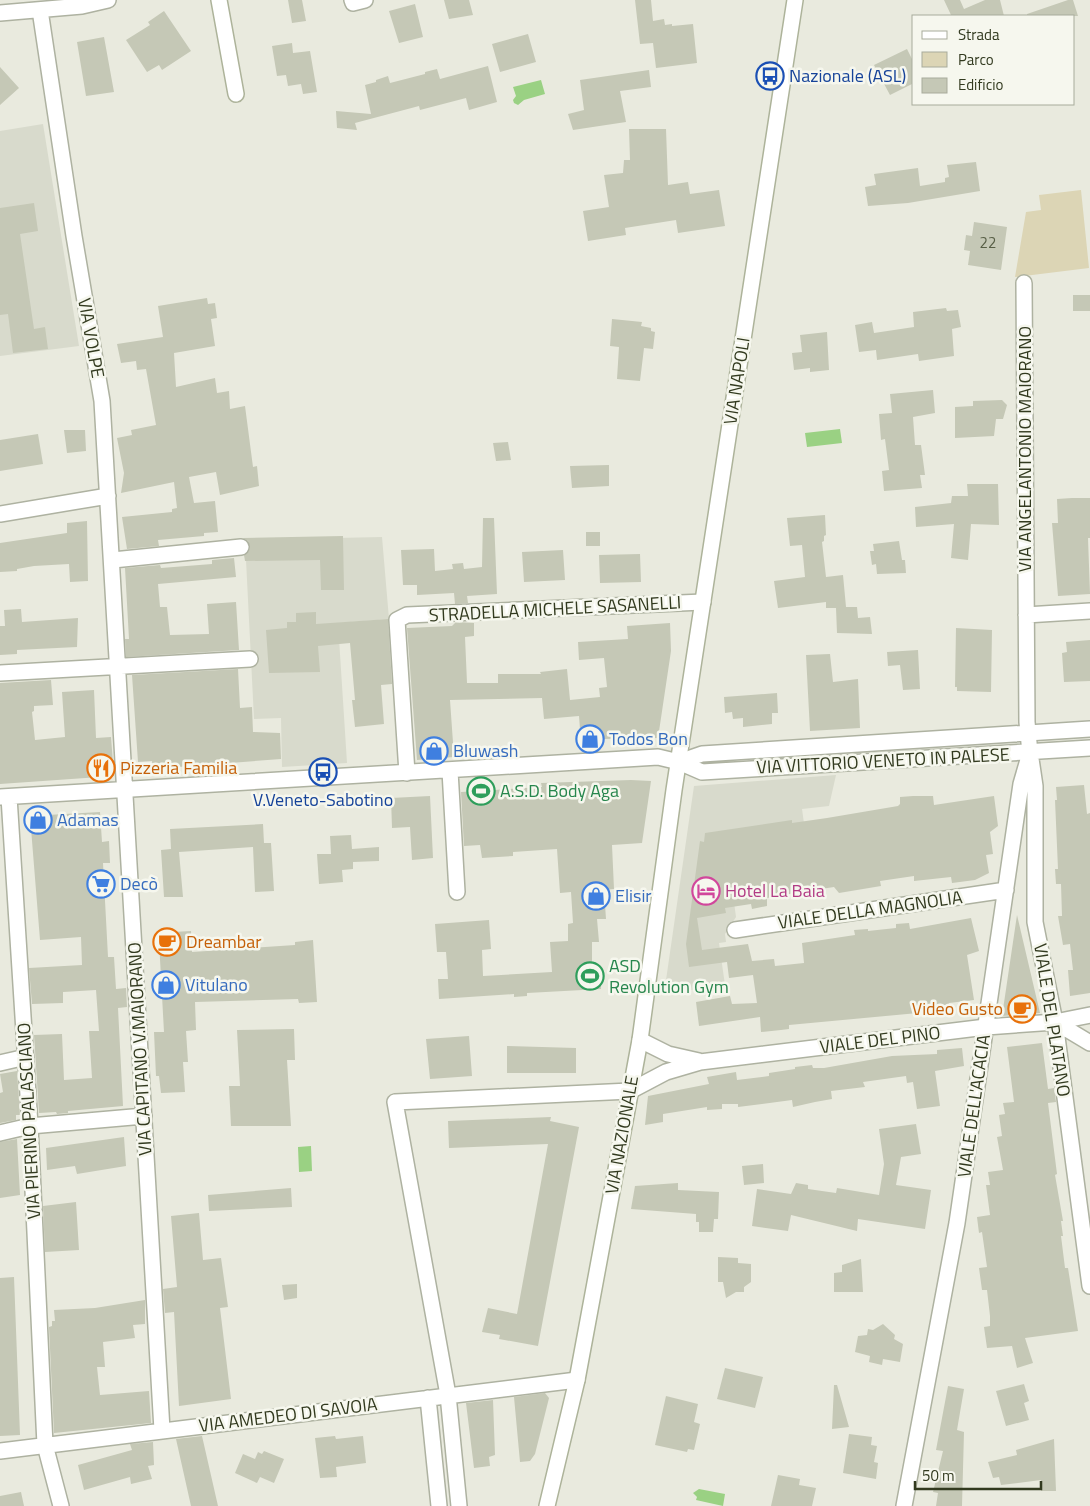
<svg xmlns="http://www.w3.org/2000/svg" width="1090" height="1506" font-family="'Titillium Web',sans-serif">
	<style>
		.built { fill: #d8dacc }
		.green { fill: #dcd5b5 }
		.water { fill: #9ad183 }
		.building { fill: #c5c8b6 }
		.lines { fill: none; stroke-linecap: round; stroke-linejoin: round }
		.street-casing { stroke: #aeb2a1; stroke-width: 18 }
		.secondary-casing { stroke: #adb39a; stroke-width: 18 }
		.street { stroke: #fff; stroke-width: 15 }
		.secondary { stroke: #fff; stroke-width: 15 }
		.labels { text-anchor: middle; stroke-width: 5; stroke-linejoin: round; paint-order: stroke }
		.number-label { font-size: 15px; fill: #575e45 }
		.transit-label { font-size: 18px; fill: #164399; stroke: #f6f7ee; text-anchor: start }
		.street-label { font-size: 18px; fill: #323a1f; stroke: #f6f7ee }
		.shop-label { font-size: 18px; fill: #366cbe; stroke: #f6f7ee; text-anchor: start }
		.food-label { font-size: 18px; fill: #c56008; stroke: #f6f7ee; text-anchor: start }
		.leisure-label { font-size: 18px; fill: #27864d; stroke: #f6f7ee; text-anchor: start }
		.hotel-label { font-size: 18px; fill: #b23c85; stroke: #f6f7ee; text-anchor: start }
	</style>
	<rect width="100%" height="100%" fill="#e9eade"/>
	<!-- built -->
	<path class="built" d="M43,124L79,346L0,356V131Z
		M382,537L389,619L338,623L347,763L282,767L281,718L254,719L245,540Z
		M836,775L829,806L802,809L808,852L729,865L736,917L725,934L726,942L719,943L725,985L664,994L694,786Z"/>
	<!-- green -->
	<path class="green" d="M1081,190L1089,268L1015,277L1026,212L1041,210L1039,195Z"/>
	<!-- water -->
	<path class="water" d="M541,80L545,94L524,100L518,105L514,103L513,100L516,96L513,87Z
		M840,429L842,443L807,447L805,433Z
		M311,1146L312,1171L299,1172L298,1147Z
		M699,1489L725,1494L723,1506L696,1500L697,1497L693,1493Z"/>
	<!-- building -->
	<path class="building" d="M288,0H302L306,21L292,23Z
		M444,0H469L473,15L449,19Z
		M635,0H651L653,21L664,19L665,25L672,24V26L693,24L697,63L656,68L653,43L640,44Z
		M944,0H960L964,9L985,0H1000L1004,16H947L951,15Z
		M1068,0H1073L1078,16H1027V14Z
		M415,4L423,37L399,43L389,11Z
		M164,11L191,51L162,70L159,65L147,72L126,40L150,25L148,22Z
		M528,34L536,62L500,72L492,44Z
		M104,37L114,92L86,96L77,42Z
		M292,43L293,53L310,51L317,92L303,94L301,84L288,86L286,75L277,76L272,46Z
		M907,49L914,63V83L890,95L874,65Z
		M488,66L497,102L469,110L466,98L420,110L419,106L355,123L357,130L337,128L336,111L371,114L365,85L376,82V80L388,76L390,83L425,74V72L437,69L440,79Z
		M0,67L19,88L0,105Z
		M649,70L651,87L620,91L626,122L573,130L568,114L584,110L580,80Z
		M629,129H666L668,185L688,182L690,194L719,190L725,226L678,233L676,220L625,228L626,235L588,241L583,211L609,207L604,175L623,173L624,160H630Z
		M976,162L980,191L908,203L868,206L865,187L876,185L874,174L918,168L920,186L945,182V178L949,177L947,165Z
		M34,203L38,231L20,234L34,329L45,327L48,349L13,353L8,314L0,315V208Z
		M974,222L1007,227L1001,270L968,265L970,251L964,250L966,235L972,236Z
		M1073,295H1090V311H1073Z
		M207,298L208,304L215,303L217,318L211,319L215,346L174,353L176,387L215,378L217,393L229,391L230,409L245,406L253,467L257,466L259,486L220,495L216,472L189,477L194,503L215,501L218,532L204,533V536L158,540L159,546L127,549L122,517L172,512V509L177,508L174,482L121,493L124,473L117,438L132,435L131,430L156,425L146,369L137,370L136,361L121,363L117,344L163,337L158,306Z
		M946,308L947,311L958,310L961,327L952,329L954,356L919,361L918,354L877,360L876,350L859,352L855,325L872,322L874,333L914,327L913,312Z
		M612,319L642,322L641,326L651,328V331L655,332L653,349L644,348L640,381L617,379L619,347L610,346Z
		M827,332L829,370L810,372V368L794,370L792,353L802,352L800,335Z
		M933,390L935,413L913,417L915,445H921L925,475H920L922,488L884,491L882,471L889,470L885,439L881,440L879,414L892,413L890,394Z
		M1002,400L1007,405L1003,419H996L994,436L955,438V407L973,406V401Z
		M64,430H85L86,451L67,453Z
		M38,434L43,464L0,471V440Z
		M508,442L511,460L496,461L493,443Z
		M609,465V486L572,488L570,466Z
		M967,484H998L999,525L971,524L968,560L951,558L954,524L916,527L915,507L951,503L952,496H968Z
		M1072,498H1090V538H1088L1090,594L1058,596L1052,523H1058L1057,499Z
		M825,515L826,535L824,536V541L822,542L826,577L843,575L846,607H857L858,618L870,617L872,634L837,633L836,608H826V602L778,608L774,581L805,577L802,545L790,546L787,518Z
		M483,518H494L497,594L467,596L468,603L455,604L454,593L417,595V585H403L401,550L434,549L435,571L453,569L452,564L463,563L464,569L482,567Z
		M87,521L88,581L70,582L69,564L34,566L17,569V571L0,572V543L67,533V523Z
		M586,532H600V546H586Z
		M343,536L344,590H321L320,560L245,561L244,555L249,551L250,547L248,541L243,538Z
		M899,541L902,560H905L906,573L877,574L876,564L872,565L870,551H874L873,544Z
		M563,550L565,580L524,582L522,552Z
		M640,554L641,582L600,583L599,555Z
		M234,558L236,577L158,584L160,607H167L170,635L209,634L207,604L236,602L239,650L126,657L125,639H129L125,568L160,565L161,568L212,564V560Z
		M21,609L22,622L78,618L77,647L17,650V654L0,655V626H5L4,610Z
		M316,612V624L388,619L392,684L381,685L384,724L355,727L352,700H355L350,643L318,646L320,672L269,673L266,630L287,628V622H296V613Z
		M456,622L474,623V636L465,637L467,683H498V674H541L540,672L567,669L570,700L600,697L599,688L607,687L604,658L579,660L578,642L628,639L627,626L670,623L671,651L658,738L602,739V741L581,743L579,716L544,719L542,698L450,700L454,757L417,760L407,628L452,626Z
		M956,628L992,630L991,692L957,691V687H955Z
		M1090,640V681L1064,682L1062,653L1067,652L1066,642Z
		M918,650L920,689L903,690L900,665L888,666L887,652Z
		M830,654L833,682L858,679L860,728L810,731L806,655Z
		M238,669L240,708L252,707L253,732L280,733L281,759L153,769L152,761L138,762L132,675Z
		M51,680L53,705L34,706V711L32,712L35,740L65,737L62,692L94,690L96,738L111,737L114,776L0,784V683Z
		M777,693L778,713H772V724L743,727V718L733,719L732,712L725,713L724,697Z
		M631,780L651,781L642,843L612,845L614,889L604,890L606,919H597L599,942H592V970H600L601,989L527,993V996L514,997V994L439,999L438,979H448L446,952H437L435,924L489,920L491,949L482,950L483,976L552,972L550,942L568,941V924L573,923L571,892L560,893L557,849L513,852V856L482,858L480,845L464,846L461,792L542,787L541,783Z
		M1084,785L1087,814L1090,813V993L1070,996L1068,970H1073L1070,944L1063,945L1058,916H1062L1061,884H1056L1055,869H1058L1055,800H1057L1056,787Z
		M430,796L433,858L412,860L410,827L392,828L391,798Z
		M913,796H933L934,805L994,796L998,826L990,832L993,854L986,855L989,873L975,880L952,883L951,877L914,881V876L880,881L881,886L839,893L834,887L808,891L809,897L796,899L795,893L767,898V906L752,909L751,904L725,908L726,913L697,918L702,950L748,944L752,961L774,959L775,966L804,963L802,943L855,935L854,930L868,929V931L896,928V924L909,923L910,929L971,918L979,951L967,955L974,1000L949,1003L950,1010L789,1025V1029L781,1030L761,1032L760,1017L699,1026L696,1002L730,996L732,1004L757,1003L753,975L729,978L727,962L689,967L686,944L700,841L704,842L705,833L792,820V823L827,818L898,806L900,804V797Z
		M100,812L102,842L109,841L110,863H103L108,957H114L116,989L126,988L127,1007L118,1008L123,1106L68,1111V1113L57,1114L56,1112L39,1113L34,1035L62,1034L64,1080L92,1078L89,1031H99L96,990L63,992V1003L32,1004L29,968L82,965L81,937L40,940L30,816Z
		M263,824L264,843H271L274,891L255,892L253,847L179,852L183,897H164L161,850L171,849L170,829Z
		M351,835L352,849L379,847V861L353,862V869L342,870L343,882L319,884L317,854H331L330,836Z
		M1017,915L1040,1013L1002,1016L1005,996Z
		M191,931L192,952L295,945V942L313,940L317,1002L299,1003L298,999L195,1002L196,1030L186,1031L188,1062H183L185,1092L161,1093L159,1076H156L154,1032H164L159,941L173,932Z
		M294,1029L295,1060H287L291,1126H231L229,1086H240L237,1030Z
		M469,1036L472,1076L430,1079L426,1039Z
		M1042,1043L1048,1089L1054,1088L1056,1102L1048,1103L1057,1174L1055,1175L1063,1221H1061L1063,1236H1061L1065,1268H1068L1078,1331L1025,1338L1033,1363L1017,1368L1012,1346L987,1348L984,1327L990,1326V1316L987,1290H982L979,1268L987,1267L982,1232L979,1233L977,1217L990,1215L986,1185H990L988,1172L1003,1170L997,1137L1002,1136L999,1115L1005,1114L1003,1103L1014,1102L1007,1047Z
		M507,1046L576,1048V1073H507Z
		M962,1048L964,1066L935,1071L940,1106L917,1109L913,1082L907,1083L906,1076L863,1082L865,1087L831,1091L832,1099L815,1102L793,1107L792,1100L738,1107V1104H722V1109L707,1110V1107L663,1114V1122L645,1125L648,1096L709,1084L707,1077L736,1072L737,1080L769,1076V1073L795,1069V1067L812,1065L813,1068H824L892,1056L937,1054V1050Z
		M17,1071L20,1115H16V1120L0,1123V1093L3,1092L0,1074Z
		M551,1117L550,1121L579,1127L538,1346L499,1339L500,1335L482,1332L488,1308L517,1314L548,1144L449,1148L448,1121Z
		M916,1124L921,1154L901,1157L896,1185L931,1190L925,1229L858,1219L857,1231L791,1215L788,1231L752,1226L757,1189L791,1194L796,1183L808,1185V1189L836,1193L837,1188L879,1195L884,1164L879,1129Z
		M124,1137L126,1166L77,1174L75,1166L47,1170L46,1148Z
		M17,1139L20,1195L0,1198V1142Z
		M763,1164L764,1183L744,1185L742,1166Z
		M678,1183V1190L719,1192L718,1219H714L713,1232H699V1222H696V1214L631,1209L635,1186Z
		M291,1188L292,1207L209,1211L208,1195Z
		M76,1202L79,1250L45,1252L43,1206Z
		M199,1213L203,1260L221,1258L228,1307L220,1308L231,1399L179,1406L174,1312L165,1313L163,1289L177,1287L171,1216Z
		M718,1257L738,1258V1263L751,1264V1282L744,1287V1292H736L726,1298L723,1282H718Z
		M861,1259L863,1292H834V1273L842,1272V1265Z
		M14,1277L20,1435L0,1436V1278Z
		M297,1284V1298L284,1300L282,1285Z
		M145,1300V1324L133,1325L135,1338L103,1342L105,1367H97L100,1395L149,1391L151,1423L54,1433L49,1327L52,1326V1321H55L54,1310L95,1308Z
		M883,1324L895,1335L894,1339L903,1344L900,1362L883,1359L882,1365L869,1362L870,1356L855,1352L858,1336L867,1335L868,1329L873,1330Z
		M725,1368L763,1377L755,1408L717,1399Z
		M1024,1384L1029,1401L1024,1403L1029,1420L1006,1426L996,1391Z
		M834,1385H837L849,1427L832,1429Z
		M948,1386L964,1389L957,1430L964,1432L962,1506H936L938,1493L933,1492L943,1451L936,1450Z
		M545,1393L549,1398L535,1454L530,1461L520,1462L514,1397Z
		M666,1396L698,1404L694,1422L700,1424L694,1450L688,1449L687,1452L655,1445Z
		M493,1400L495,1455L489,1457L490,1466L474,1468L466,1403Z
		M849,1434L872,1437L871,1445L877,1446L874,1462L878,1463L876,1479L843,1473Z
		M202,1436L218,1506H191L176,1439Z
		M335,1436L336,1439L363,1436L366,1463L336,1467L337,1477L320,1478L315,1438Z
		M1054,1439L1056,1491H1041V1480L1001,1485L999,1477L993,1478L988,1462L1017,1455L1016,1450Z
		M153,1442L154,1465L148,1466L152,1479L131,1484L130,1477L84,1490L78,1465L132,1450L130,1444Z
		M264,1451L284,1459L274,1483L260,1477L257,1483L235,1473L243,1454L255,1459L258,1452L262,1454Z
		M778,1475L800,1479L799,1485L816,1488L812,1506H771Z
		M21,1492L24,1506H0V1496Z"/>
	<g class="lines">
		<!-- street casing -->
		<g class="street-casing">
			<path id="street" d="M352,0L353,3L365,0
				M40,10L74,236L102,401L162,1430
				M0,13L82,6L108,0
				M0,514L108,496
				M113,560L241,547
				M1026,615L1090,611
				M0,673L250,659
				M1031,759L1035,786V922L1055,1022L1090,1286
				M679,762L702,754L1090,729
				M450,771L457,892
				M407,773L397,620L407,615L703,602
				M0,797L658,757L679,762L702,772L1090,748
				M9,797L30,1126L45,1445L61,1506
				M735,930L1006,890
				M1055,1022L1090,1043
				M640,1040L668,1054L699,1061
				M0,1063L26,1057
				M0,1133L30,1126L144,1116
				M428,1398L439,1506
				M0,1451L577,1380
				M459,1506L448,1395L395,1102L630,1091L666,1072L700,1062L986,1027L1055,1022L1090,1015
				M904,1506L957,1223L1021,784L1030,753L1027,722L1024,283"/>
		</g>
		<!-- secondary casing -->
		<g class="secondary-casing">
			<path id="secondary" d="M219,0L236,94
				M547,1506L577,1380L640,1040L674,790L795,0"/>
		</g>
		<!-- street -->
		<use href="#street" class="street"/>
		<!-- secondary -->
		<use href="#secondary" class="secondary"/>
	</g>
	<!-- icons -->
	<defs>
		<g id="bus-ring" transform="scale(1.4375)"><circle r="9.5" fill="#f6f7ee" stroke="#1a4fb4" stroke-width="1.5"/><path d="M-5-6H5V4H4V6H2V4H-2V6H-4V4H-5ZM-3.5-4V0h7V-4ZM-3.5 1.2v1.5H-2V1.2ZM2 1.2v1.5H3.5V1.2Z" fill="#1a4fb4"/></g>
		<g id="shop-ring" transform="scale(1.4375)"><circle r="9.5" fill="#f6f7ee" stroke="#3f7fe0" stroke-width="1.5"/><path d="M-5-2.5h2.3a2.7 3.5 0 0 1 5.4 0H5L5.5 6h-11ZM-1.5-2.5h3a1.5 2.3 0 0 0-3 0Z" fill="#3f7fe0"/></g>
		<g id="restaurant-ring" transform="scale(1.4375)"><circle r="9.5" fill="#f6f7ee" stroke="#e8710a" stroke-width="1.5"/><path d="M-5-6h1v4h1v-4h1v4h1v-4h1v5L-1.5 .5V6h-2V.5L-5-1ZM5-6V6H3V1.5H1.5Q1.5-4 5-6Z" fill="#e8710a"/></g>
		<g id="stadium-ring" transform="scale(1.4375)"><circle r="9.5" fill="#f6f7ee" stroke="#2e9e5b" stroke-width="1.5"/><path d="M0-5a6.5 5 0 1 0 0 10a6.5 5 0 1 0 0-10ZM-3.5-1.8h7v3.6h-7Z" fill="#2e9e5b"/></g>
		<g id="supermarket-ring" transform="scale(1.4375)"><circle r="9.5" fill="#f6f7ee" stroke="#3f7fe0" stroke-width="1.5"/><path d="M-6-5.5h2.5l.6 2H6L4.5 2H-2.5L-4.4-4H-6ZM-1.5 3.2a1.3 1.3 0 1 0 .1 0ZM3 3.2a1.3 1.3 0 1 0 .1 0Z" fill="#3f7fe0"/></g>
		<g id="hotel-ring" transform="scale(1.4375)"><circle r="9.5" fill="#f6f7ee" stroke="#d1479c" stroke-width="1.5"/><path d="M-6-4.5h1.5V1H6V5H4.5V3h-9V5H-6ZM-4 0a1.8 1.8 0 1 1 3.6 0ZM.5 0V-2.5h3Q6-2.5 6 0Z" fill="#d1479c"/></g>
		<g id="cafe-ring" transform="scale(1.4375)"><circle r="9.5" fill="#f6f7ee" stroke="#e8710a" stroke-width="1.5"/><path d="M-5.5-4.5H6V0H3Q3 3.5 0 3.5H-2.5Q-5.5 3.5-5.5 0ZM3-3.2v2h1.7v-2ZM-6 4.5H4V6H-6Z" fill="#e8710a"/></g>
	</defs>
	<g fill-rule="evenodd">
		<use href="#bus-ring" x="770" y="76"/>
		<use href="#shop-ring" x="590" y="739"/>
		<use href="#shop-ring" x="434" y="751"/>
		<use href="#restaurant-ring" x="101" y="768"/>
		<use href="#bus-ring" x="323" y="772"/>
		<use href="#stadium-ring" x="481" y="791"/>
		<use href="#shop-ring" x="38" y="820"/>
		<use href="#supermarket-ring" x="101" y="884"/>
		<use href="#hotel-ring" x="706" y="891"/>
		<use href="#shop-ring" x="596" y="896"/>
		<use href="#cafe-ring" x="167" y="942"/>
		<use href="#stadium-ring" x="590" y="976"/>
		<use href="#shop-ring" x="166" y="985"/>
		<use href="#cafe-ring" x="1022" y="1009"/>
	</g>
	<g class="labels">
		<!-- number labels -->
		<g class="number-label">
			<text x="988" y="248">22</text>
		</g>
		<!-- transit labels -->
		<g class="transit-label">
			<text x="789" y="82">Nazionale (ASL)</text>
			<text x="323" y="806" text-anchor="middle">V.Veneto-Sabotino</text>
		</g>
		<!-- street labels -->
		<g class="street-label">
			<text transform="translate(91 338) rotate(80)" y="6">VIA VOLPE</text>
			<text transform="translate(737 381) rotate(-81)" y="6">VIA NAPOLI</text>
			<text transform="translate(1025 449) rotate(-90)" y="6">VIA ANGELANTONIO MAIORANO</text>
			<text transform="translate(555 609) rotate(-3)" y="6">STRADELLA MICHELE SASANELLI</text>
			<text transform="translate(883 761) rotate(-3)" y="6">VIA VITTORIO VENETO IN PALESE</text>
			<text transform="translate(870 910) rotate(-8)" y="6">VIALE DELLA MAGNOLIA</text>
			<text transform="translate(1052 1020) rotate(81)" y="6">VIALE DEL PLATANO</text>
			<text transform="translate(880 1040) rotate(-7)" y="6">VIALE DEL PINO</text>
			<text transform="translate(140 1049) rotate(-93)" y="6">VIA CAPITANO V.MAIORANO</text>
			<text transform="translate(974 1106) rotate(-82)" y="6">VIALE DELL'ACACIA</text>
			<text transform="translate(29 1121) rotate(-93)" y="6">VIA PIERINO PALASCIANO</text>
			<text transform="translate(622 1135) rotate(-80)" y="6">VIA NAZIONALE</text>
			<text transform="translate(288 1415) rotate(-7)" y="6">VIA AMEDEO DI SAVOIA</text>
		</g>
		<!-- shop labels -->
		<g class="shop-label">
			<text x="609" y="745">Todos Bon</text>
			<text x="453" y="757">Bluwash</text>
			<text x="57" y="826">Adamas</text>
			<text x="120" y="890">Decò</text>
			<text x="615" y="902">Elisir</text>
			<text x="185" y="991">Vitulano</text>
		</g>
		<!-- food labels -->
		<g class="food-label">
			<text x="120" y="774">Pizzeria Familia</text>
			<text x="186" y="948">Dreambar</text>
			<text x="1003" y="1015" text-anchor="end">Video Gusto</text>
		</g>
		<!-- leisure labels -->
		<g class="leisure-label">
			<text x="500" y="797">A.S.D. Body Aga</text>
			<text x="609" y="972">ASD<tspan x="609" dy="21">Revolution Gym</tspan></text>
		</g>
		<!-- hotel labels -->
		<g class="hotel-label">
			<text x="725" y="897">Hotel La Baia</text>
		</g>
	</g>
	<!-- legend -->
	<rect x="912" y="15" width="162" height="90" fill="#f6f7ee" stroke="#a8ab9b"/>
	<rect x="922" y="31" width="25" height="8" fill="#ffffff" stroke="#a8ab9b"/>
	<text x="958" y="40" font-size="15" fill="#323a1f">Strada</text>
	<rect x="922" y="52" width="25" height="15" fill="#dcd5b5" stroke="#a8ab9b"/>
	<text x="958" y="65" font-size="15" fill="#323a1f">Parco</text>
	<rect x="922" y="78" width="25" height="15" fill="#c5c8b6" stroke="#a8ab9b"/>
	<text x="958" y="90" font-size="15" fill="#323a1f">Edificio</text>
	<!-- scale -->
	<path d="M915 1481v8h126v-8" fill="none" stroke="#323a1f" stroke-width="2.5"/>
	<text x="922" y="1481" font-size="15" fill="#323a1f" stroke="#f6f7ee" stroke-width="4" paint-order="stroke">50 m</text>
</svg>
